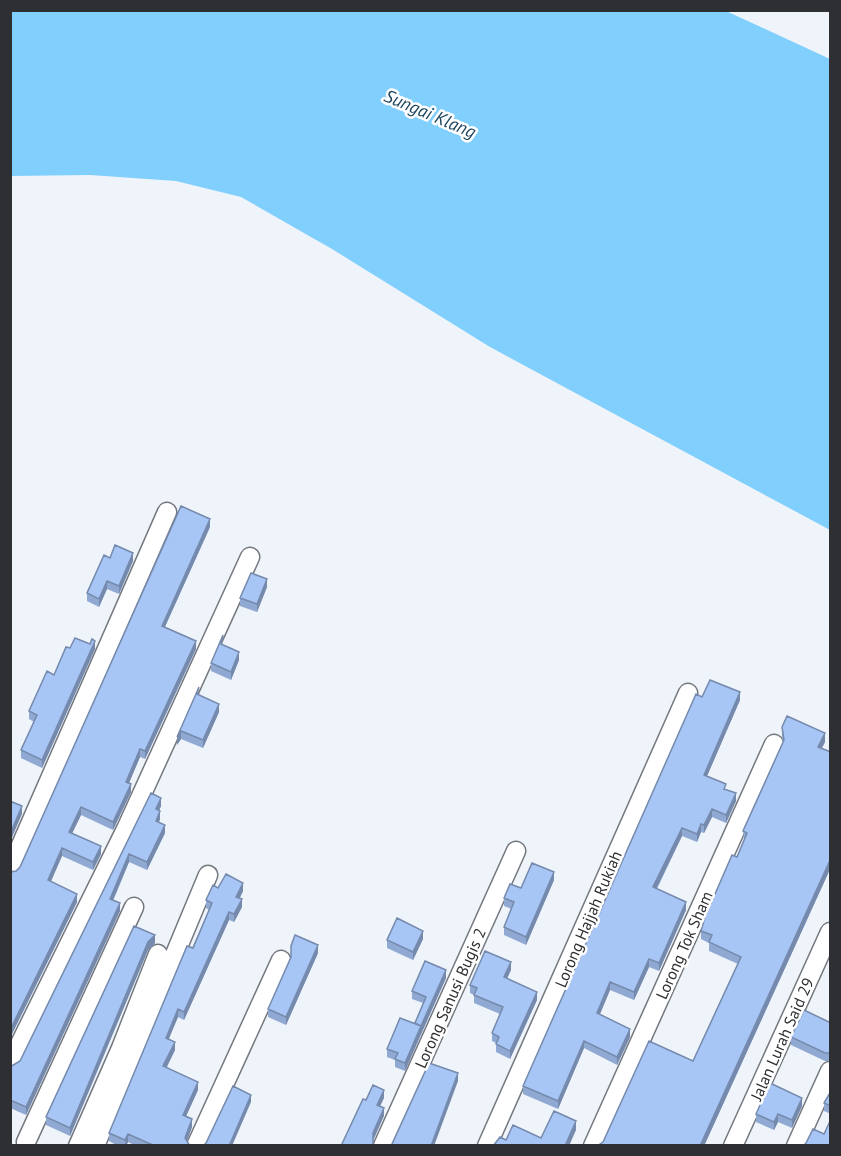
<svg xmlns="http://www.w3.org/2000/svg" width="841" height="1156" font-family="'PT Sans',sans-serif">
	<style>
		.water { fill: #81cffd }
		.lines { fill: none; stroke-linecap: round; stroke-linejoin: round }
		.street-casing { stroke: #73777e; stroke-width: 21 }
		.street { stroke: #fff; stroke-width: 18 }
		.wall { fill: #90a9d3 }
		.shaded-wall { fill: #758aac }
		.building { fill: #a7c5f5; stroke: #758aac; stroke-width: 1.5 }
		.labels { text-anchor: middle; stroke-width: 5; stroke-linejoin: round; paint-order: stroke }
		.street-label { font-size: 16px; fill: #2e2f32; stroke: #fff }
		.water-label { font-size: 18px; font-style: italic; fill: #1b465e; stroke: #fff }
	</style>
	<rect width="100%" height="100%" fill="#eff4fb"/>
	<!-- water -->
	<path class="water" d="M10,11H726L830,59V530L490,347L332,249L241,197L176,181L90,175L11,176Z"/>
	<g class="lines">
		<!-- street casing -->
		<g class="street-casing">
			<path id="street" d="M10,870L167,512
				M10,1064L126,829L250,557
				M26,1142L134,907
				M78,1146L121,1048L158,954
				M95,1146L208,875
				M196,1146L281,960
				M383,1146L516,851
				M487,1146L688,693
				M593,1146L774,744
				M733,1146L830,932
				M796,1146L830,1071"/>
		</g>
		<!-- street -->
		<use href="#street" class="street"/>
	</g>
	<!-- wall -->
	<path class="wall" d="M210,527L165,627L196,649L145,759L140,757L129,783L131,792L113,830L81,815L72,833L101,854L93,870L62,856L51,881L77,902L10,1038V872L16,871L20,867Z
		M110,558L133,561L119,594L107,589L99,607L87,601V593Z
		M267,587L257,612L240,606V598Z
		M223,643V645L239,660L231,680L211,671V663Z
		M70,648L95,649L42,768L21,758V750L34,722L29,719V711L54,675Z
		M199,695L219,712L203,748L181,739L177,745V737Z
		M702,697L740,700L707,776L726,789L736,801L726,823L712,817L704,833L701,832L697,842L682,836L657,889L686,910L659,971L649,967L634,1000L610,990L600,1014L630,1037L617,1065L584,1048L558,1109L523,1094V1086Z
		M782,727L825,742L822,748L831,752V867L704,1146L603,1142L693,1061L738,964L709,951V943L701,939V931L737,857L744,840L743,831L783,743L782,736Z
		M151,793L161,806L159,811L160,819L159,822L165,833L147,870L129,862L113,901L120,911L26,1115L10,1108V1067L20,1061Z
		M554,880L526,945L504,935V927L512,909L504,906V898L521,888Z
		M218,888L243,891L240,898L242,907L234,922L229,920L184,1020L178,1017L168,1039L175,1050L167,1067L198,1090L186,1116L192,1127L187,1141L190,1146H136L128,1142L126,1146H118L109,1141V1133L209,910L206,908V900Z
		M134,926L155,943L148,950L70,1136L46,1125V1117Z
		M423,939L413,960L387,948V940Z
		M291,946L318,953L286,1025L268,1017V1009L291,958Z
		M511,970L507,978L537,1000L510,1059L496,1052V1043L492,1041V1033L500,1014L474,1003V995L470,993V985Z
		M446,978L405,1071L395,1067V1060L387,1057V1049L415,1024L423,1003L412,999V991Z
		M831,1023V1061H825L791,1045V1037Z
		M831,1091V1114L824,1111V1103Z
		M802,1106L792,1128L778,1122L774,1130L756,1122V1114Z"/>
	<!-- shaded-wall -->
	<path class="shaded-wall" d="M210,519V527L162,633V626Z
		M133,553V561L119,594V586Z
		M267,579V587L257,612V604Z
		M107,581V589L99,607V599Z
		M95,641V649L42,768V760Z
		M196,641V649L145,759V751Z
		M239,652V660L231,680V672Z
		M740,692V700L704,783V775Z
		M219,704V712L203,748V740Z
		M181,731V739L177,745V737Z
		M825,733V742L818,755V747Z
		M140,749V757L126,790V782Z
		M131,784V792L113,830V822Z
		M736,793V801L726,823V815Z
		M161,798V806L156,817V809Z
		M22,806V814L10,842V834Z
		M81,807V815L69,840V832Z
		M712,809V817L704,833V825Z
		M160,811V819L156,829V821Z
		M701,824V832L697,842V834Z
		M165,825V833L147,870V862Z
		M682,828V836L653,895V887Z
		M101,846V854L93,870V862Z
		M62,848V856L48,888V880Z
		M129,854V862L110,907V899Z
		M831,858V867L704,1146H700Z
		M554,872V880L526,945V937Z
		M243,883V891L236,905V897Z
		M77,894V902L10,1038V1030Z
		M242,899V907L234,922V914Z
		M686,902V910L659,971V963Z
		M120,903V911L26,1115V1107Z
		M229,912V920L184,1020V1012Z
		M423,931V939L413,960V952Z
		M155,935V943L148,950L70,1136V1128L148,942Z
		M318,945V953L286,1025V1017Z
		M649,959V967L634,1000V992Z
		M511,962V970L504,985V977Z
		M446,970V978L421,1034V1026Z
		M610,982V990L597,1021V1013Z
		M537,992V1000L510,1059V1051Z
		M178,1009V1017L166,1046V1038Z
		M421,1026V1034L405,1071V1063Z
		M630,1029V1037L617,1065V1057Z
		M584,1041V1048L558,1109V1101Z
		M175,1042V1050L163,1074V1066Z
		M458,1073V1081L434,1146H431Z
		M198,1082V1090L183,1123V1115Z
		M384,1090V1098L377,1113V1105Z
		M251,1095V1102L232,1146H229Z
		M802,1098V1106L792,1128V1120Z
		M384,1108V1116L373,1141V1133Z
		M778,1114V1122L774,1130V1122Z
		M192,1119V1127L185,1146V1138Z
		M576,1121V1130L569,1146H565Z
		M128,1134V1142L126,1146H125V1140Z"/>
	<!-- building -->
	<path class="building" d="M181,506L210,519L162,626L196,641L145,751L140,749L126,782L131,784L113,822L81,807L69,832L101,846L93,862L62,848L48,880L77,894L10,1030V872L16,871L20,867Z
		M115,545L133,553L119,586L107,581L99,599L87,593L104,555L110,558Z
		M251,573L267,579L257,604L240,598Z
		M223,635L221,644L239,652L231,672L211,663Z
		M75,638L90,644L92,639L95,641L42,760L21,750L37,715L29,711L47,671L54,675L66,647L70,648Z
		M710,680L740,692L704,775L726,784L724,789L736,793L726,815L712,809L704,825L701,824L697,834L682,828L653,887L686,902L659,963L649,959L634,992L610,982L597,1013L630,1029L617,1057L584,1041L558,1101L523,1086L696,694L702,697Z
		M199,687L197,694L219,704L203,740L181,731L177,737Z
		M787,716L825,733L818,747L831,752V858L700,1146H597L603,1142L649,1041L693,1061L741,957L709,942L712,935L701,931L705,917L732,855L737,857L747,833L743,831L784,740L782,727Z
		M151,793L161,798L156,809L160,811L156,821L165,825L147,862L129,854L110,899L120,903L26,1107L10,1100V1067L20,1061Z
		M10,801L22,806L10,834Z
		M532,863L554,872L526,937L504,927L514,902L504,898L510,884L521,888Z
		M226,874L243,883L236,897L242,899L234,914L229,912L184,1012L178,1009L166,1038L175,1042L163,1066L198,1082L183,1115L192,1119L185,1138L190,1146H155L128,1134L125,1140L109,1133L187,946L193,948L212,903L206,900L213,885L218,888Z
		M397,918L423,931L413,952L387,940Z
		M134,926L155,935L148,942L70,1128L46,1117Z
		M295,935L318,945L286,1017L268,1009L291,957V946Z
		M485,951L511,962L504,977L537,992L510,1051L496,1044L499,1037L492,1033L503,1007L474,995L477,988L470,985Z
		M425,961L446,970L421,1026L415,1023L426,997L412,991Z
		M804,1010L831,1023V1053H825L791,1037Z
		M400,1018L421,1026L405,1063L395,1059L398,1053L387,1049Z
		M429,1063L458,1073L431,1146H396L392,1144Z
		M770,1083L802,1098L792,1120L778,1114L774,1122L756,1114Z
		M373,1085L384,1090L377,1105L384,1108L373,1133V1146H341L363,1099L366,1100Z
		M233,1086L251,1095L229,1146H203L206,1143Z
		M831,1091V1106L824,1103Z
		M554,1111L576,1121L565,1146H493L500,1137L506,1140L513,1125L541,1138Z
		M831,1119V1146H803L806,1143L813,1129L824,1134Z"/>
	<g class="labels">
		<!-- street labels -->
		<g class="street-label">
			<text transform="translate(588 919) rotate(-67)" y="6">Lorong Hajjah Rukiah</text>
			<text transform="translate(684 945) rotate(-66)" y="6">Lorong Tok Sham</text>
			<text transform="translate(450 998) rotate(-66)" y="6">Lorong Sanusi Bugis 2</text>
			<text transform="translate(782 1039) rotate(-66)" y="6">Jalan Lurah Said 29</text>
		</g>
		<!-- water labels -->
		<g class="water-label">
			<text transform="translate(430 114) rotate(23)" y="6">Sungai Klang</text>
		</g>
	</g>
	<!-- border -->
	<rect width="841" height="1156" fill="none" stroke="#2e2f32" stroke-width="24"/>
</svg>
